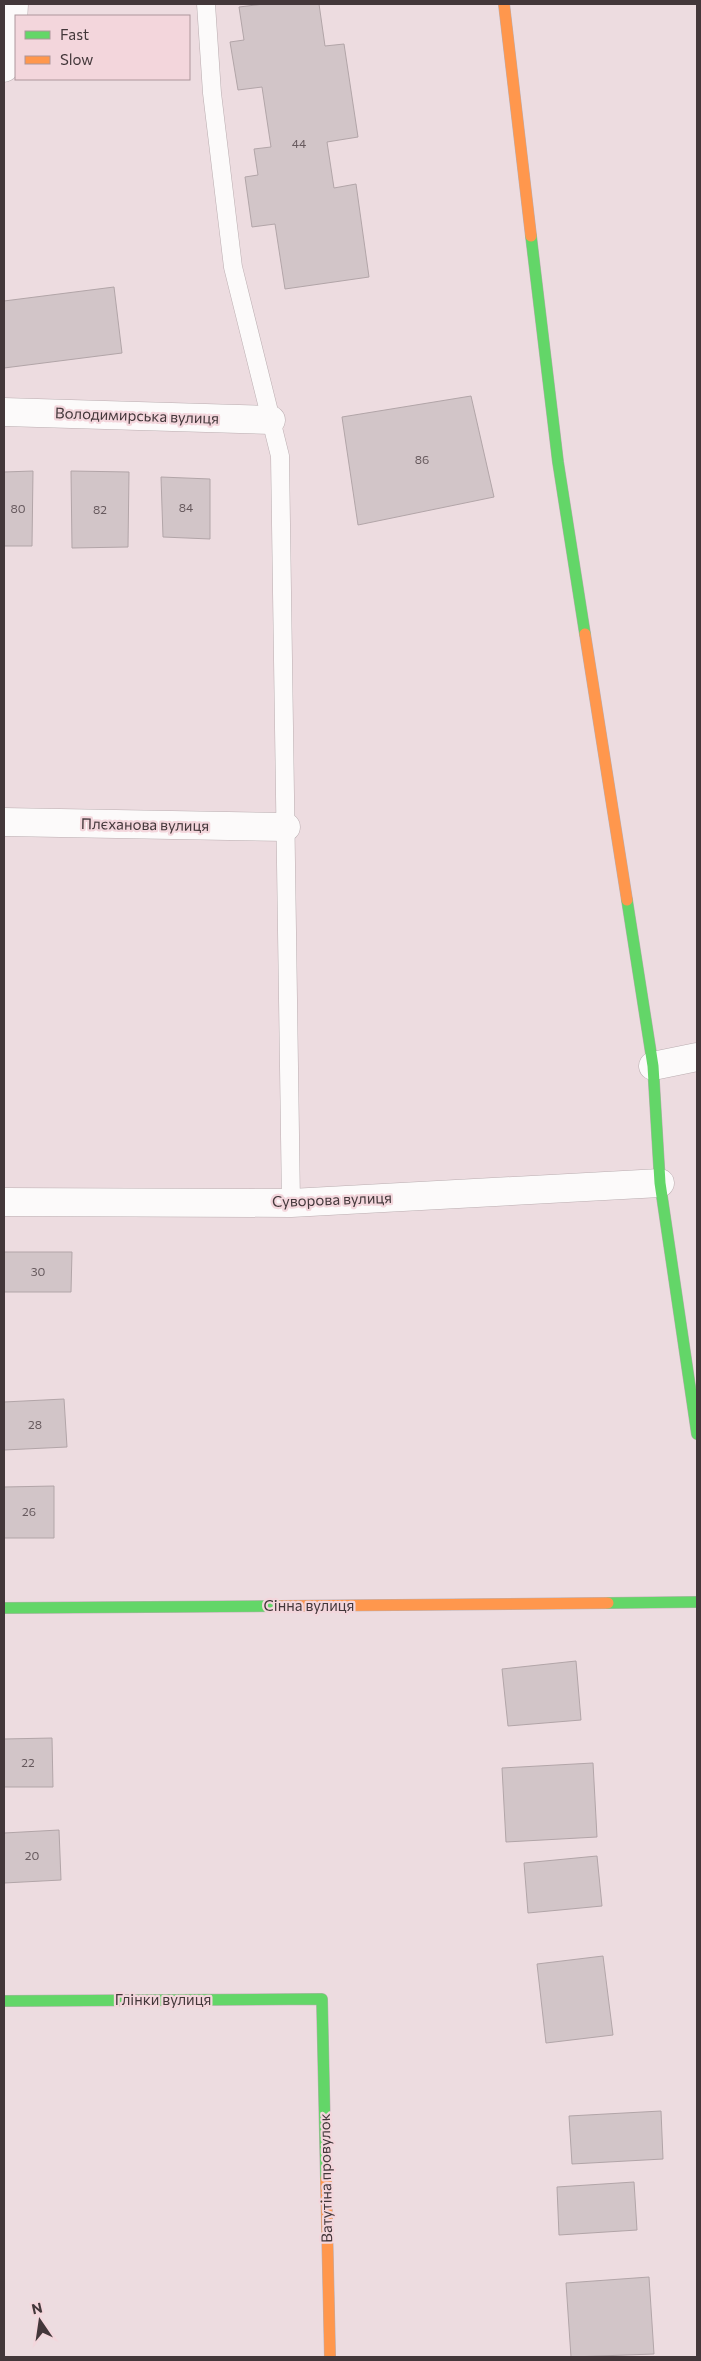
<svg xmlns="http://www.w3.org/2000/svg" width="701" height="2361" font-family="Commissioner,sans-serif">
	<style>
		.building { fill: #d2c5c8; stroke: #b2a5a8 }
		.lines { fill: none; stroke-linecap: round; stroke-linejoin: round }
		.lane-casing { stroke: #baadb0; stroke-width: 19 }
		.street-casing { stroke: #baadb0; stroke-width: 29 }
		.fast-casing { stroke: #baadb0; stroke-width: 12 }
		.slow-casing { stroke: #baadb0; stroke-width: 12 }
		.lane { stroke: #fcfafa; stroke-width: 18 }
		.street { stroke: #fcfafa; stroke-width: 28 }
		.fast { stroke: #63d668; stroke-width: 11 }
		.slow { stroke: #ff974d; stroke-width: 11 }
		.labels { text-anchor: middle; stroke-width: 4.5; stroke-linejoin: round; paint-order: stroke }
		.number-label { font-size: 12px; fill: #675a5e }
		.street-label { font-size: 15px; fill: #43373a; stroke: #f3d6dc }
	</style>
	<rect width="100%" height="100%" fill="#eddce0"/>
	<!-- building -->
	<path class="building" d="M264,4H319L325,46L344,44L358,137L327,142L334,188L356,184L369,277L285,289L275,224L252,227L245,177L258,175L254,149L271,147L262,87L238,90L230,42L244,40L239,7Z
		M114,287L122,353L4,368V301Z
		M471,396L494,497L358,525L342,417Z
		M33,471L32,546H4V472Z
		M71,471L129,472L128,547L72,548Z
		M161,477L210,479V539L163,537Z
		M4,1252H72L71,1292H4Z
		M64,1399L67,1447L4,1450V1402Z
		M54,1486V1538H4V1487Z
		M576,1661L581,1720L508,1726L502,1669Z
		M52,1738L53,1787H4V1739Z
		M593,1763L597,1837L506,1842L502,1768Z
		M59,1830L61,1880L4,1883V1833Z
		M597,1856L602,1906L528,1913L524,1863Z
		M603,1956L613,2035L546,2043L537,1964Z
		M661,2111L663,2159L572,2164L569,2116Z
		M634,2182L637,2230L559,2235L557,2187Z
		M649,2277L654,2354L571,2357L566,2283Z"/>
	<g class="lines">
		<!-- lane casing -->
		<g class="lane-casing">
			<path id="lane" d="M206,4L212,93L233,267L280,456L291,1203"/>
		</g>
		<!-- street casing -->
		<g class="street-casing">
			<path id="street" d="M4,68L13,22L14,4
				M4,412L271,420
				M4,822L286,827
				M653,1066L697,1057
				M4,1202L291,1203L660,1183"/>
		</g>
		<!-- fast casing -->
		<g class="fast-casing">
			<path id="fast" d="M531,236L558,462L585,634
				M627,900L653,1066L660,1183L697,1434
				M608,1603L697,1602
				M4,1608L279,1606
				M4,2001L322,1999L326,2179"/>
		</g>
		<!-- slow casing -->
		<g class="slow-casing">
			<path id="slow" d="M504,4L531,236
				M585,634L627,900
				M279,1606L608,1603
				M326,2179L330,2357"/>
		</g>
		<!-- lane -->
		<use href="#lane" class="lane"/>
		<!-- street -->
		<use href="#street" class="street"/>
		<!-- fast -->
		<use href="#fast" class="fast"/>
		<!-- slow -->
		<use href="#slow" class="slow"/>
	</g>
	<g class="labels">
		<!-- number labels -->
		<g class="number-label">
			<text x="299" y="148">44</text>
			<text x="422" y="464">86</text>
			<text x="186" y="512">84</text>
			<text x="18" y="513">80</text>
			<text x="100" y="514">82</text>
			<text x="38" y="1276">30</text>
			<text x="35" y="1429">28</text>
			<text x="29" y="1516">26</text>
			<text x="28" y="1767">22</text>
			<text x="32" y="1860">20</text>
		</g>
		<!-- street labels -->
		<g class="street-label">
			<text transform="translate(137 416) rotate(2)" y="5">Володимирська вулиця</text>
			<text transform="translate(145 825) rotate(1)" y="5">Плєханова вулиця</text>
			<text transform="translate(332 1200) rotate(-2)" y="5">Суворова вулиця</text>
			<text x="309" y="1611">Сінна вулиця</text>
			<text x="163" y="2005">Глінки вулиця</text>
			<text transform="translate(326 2178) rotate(-91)" y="5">Ватутіна провулок</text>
		</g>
	</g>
	<!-- border -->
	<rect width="701" height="2361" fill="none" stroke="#43373a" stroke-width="10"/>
	<!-- legend -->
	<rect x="15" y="15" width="175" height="65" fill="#f3d6dc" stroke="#ad969b"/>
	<rect x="25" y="31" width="25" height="8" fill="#63d668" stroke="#ad969b"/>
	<text x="60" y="40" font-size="15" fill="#43373a">Fast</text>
	<rect x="25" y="56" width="25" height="8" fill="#ff974d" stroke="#ad969b"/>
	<text x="60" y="65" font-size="15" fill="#43373a">Slow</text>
	<!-- north arrow -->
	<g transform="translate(40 2321) rotate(347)" stroke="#f3d6dc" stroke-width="4" paint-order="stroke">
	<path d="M0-4L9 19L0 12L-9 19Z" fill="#43373a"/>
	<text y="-8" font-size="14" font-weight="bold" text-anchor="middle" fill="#43373a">N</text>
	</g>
</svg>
